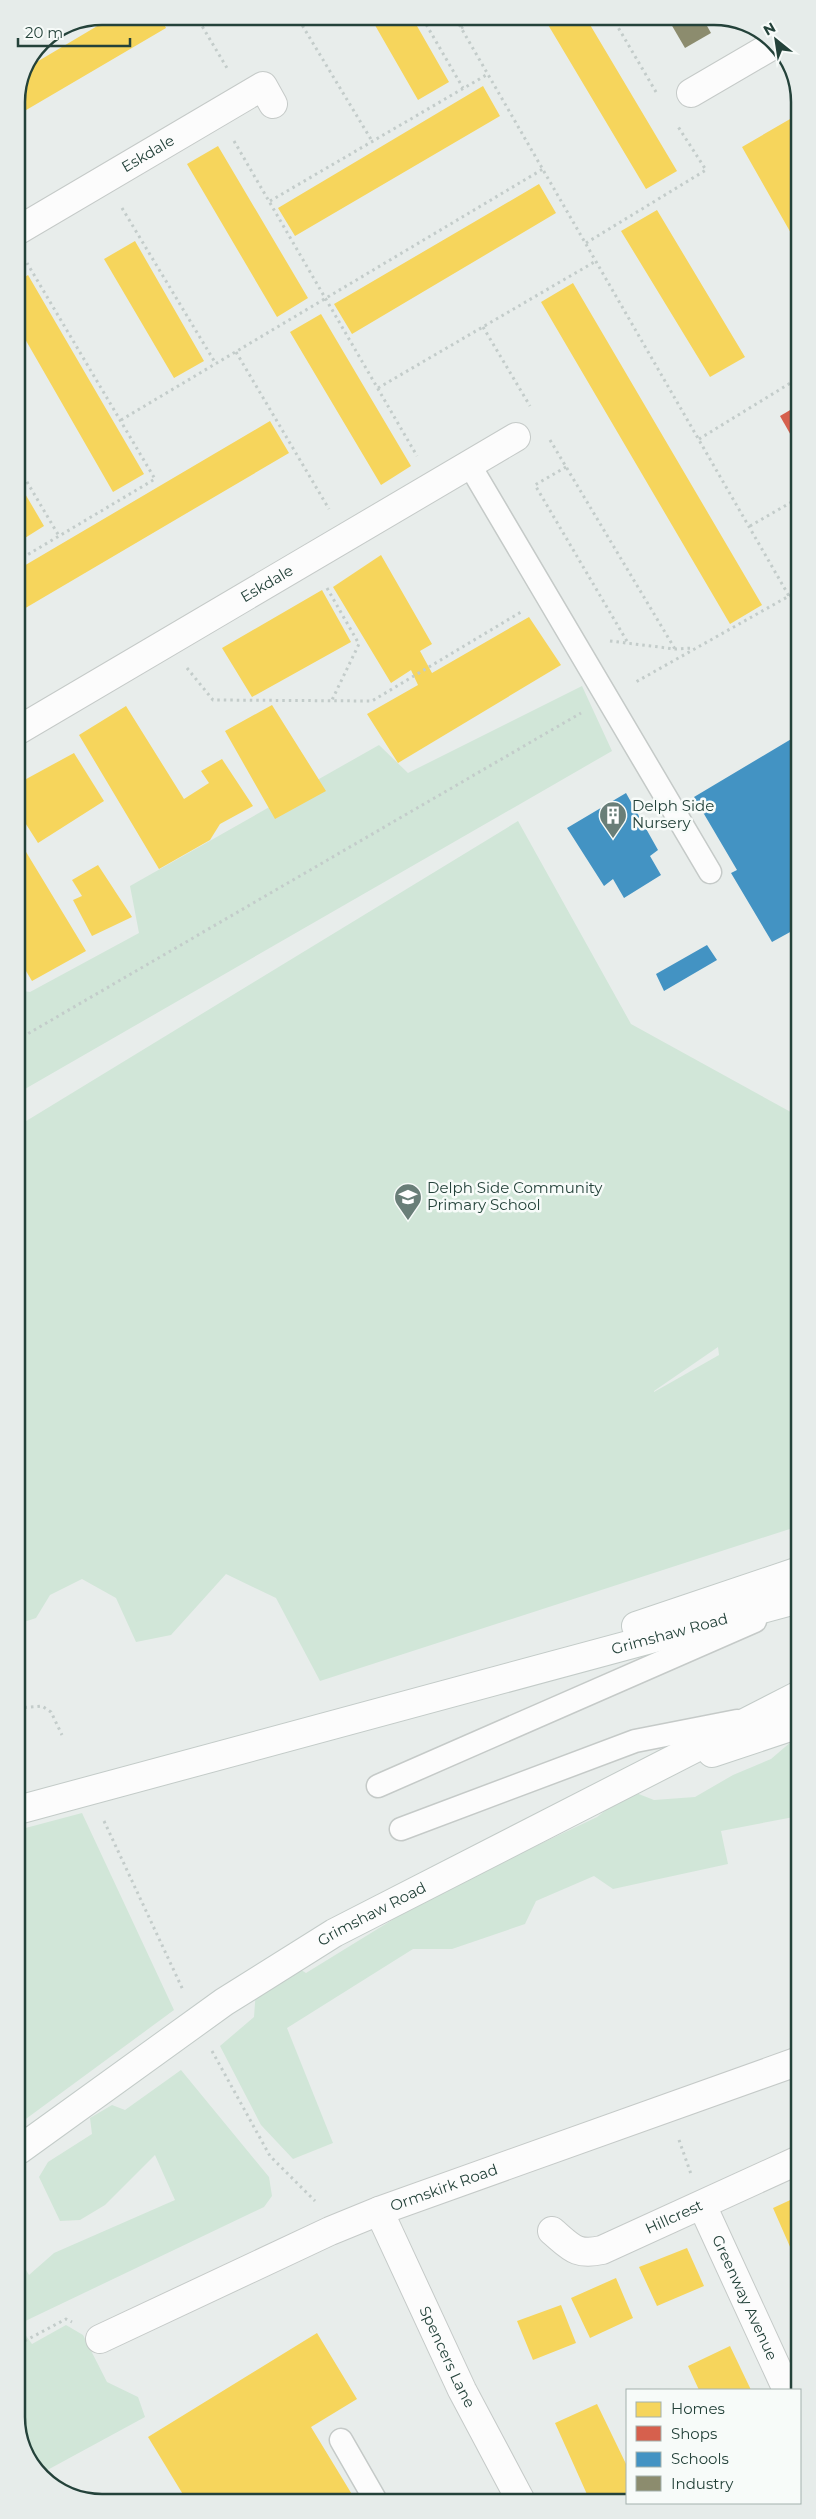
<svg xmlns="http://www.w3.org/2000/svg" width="816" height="2519" font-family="Montserrat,sans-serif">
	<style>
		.green { fill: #d1e6d8; fill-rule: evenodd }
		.homes { fill: #f6d55c }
		.shops { fill: #d6604d }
		.schools { fill: #4393c3 }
		.industry { fill: #8c8c6e }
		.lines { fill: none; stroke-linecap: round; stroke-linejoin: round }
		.service-casing { stroke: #c5cac8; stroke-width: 25 }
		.minor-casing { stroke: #c5cac8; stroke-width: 30 }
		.secondary-casing { stroke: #c3cbc8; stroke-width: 30 }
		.path { stroke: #c3ccca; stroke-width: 3; stroke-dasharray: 2.5 4; stroke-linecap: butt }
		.service { stroke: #fcfcfc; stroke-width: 22 }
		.minor { stroke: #fcfcfc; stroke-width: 28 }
		.secondary { stroke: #fcfcfc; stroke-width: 28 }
		.labels { text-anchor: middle; stroke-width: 5; stroke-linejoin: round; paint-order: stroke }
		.street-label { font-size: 15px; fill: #24423a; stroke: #f7fbf9 }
		.poi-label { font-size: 15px; fill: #24423a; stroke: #f7fbf9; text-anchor: start }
		.rim { fill: none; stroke: #24423a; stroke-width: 2.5 }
	</style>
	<rect width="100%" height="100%" fill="#e8edeb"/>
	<!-- green -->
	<path class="green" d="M582,686L612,751L18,1093L17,990L30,992L139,933L130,886L379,745L408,773Z
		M518,821L631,1024L798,1116L799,1526L320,1681L276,1598L226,1574L171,1635L136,1642L116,1598L82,1579L50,1595L36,1618L18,1624V1126ZM718,1347L719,1355L654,1392V1391Z
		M799,1735V1816L721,1831L728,1864L613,1889L594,1876L536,1901L525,1924L452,1949H413L287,2028L333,2143L293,2159L261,2125L220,2046L254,2017L256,1989L293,1965L306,1973L397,1917L500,1863L597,1817L631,1791L654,1800L695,1797L733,1775L771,1759Z
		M82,1813L174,2010L19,2124L18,1830Z
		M181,2070L269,2177L272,2196L264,2207L19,2324V2258L29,2275L54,2253L175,2200L155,2155L105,2205L80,2220L60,2221L39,2177L48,2162L92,2134L90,2118L112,2105L125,2110Z
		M66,2325L83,2335L107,2382L138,2397L145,2417L40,2474L19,2439V2326L32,2344Z"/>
	<!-- homes -->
	<path class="homes" d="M544,18H586L677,171L646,189Z
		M413,19L449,82L418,100L372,20Z
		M104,22H163L166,28L16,116V96L30,66Z
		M483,86L500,116L295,236L278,208Z
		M797,115V232L792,235L742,147Z
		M218,146L308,298L277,317L187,164Z
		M539,184L556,213L352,334L334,304Z
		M657,210L745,357L710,377L621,231Z
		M135,241L204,361L174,378L104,259Z
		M28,275L144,474L113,492L17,325V282Z
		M573,283L762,605L730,624L541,302Z
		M321,314L411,466L381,485L290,332Z
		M270,421L289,453L17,613V570Z
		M17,480L44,526L17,543Z
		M381,555L432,644L420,651L432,673L529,617L561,665L398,763L367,714L418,685L411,670L391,683L333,587Z
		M322,590L351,642L252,697L222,648Z
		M272,705L326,791L275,819L225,731Z
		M126,706L184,799L209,783L201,771L222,759L253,806L220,824L210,840L159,869L79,735Z
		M74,753L104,801L38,843L17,810V784Z
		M17,837L86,951L32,981L17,956Z
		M98,865L132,917L92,936L73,900L82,896L72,880Z
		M799,2196L800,2245L791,2249L773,2208Z
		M687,2248L704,2286L657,2306L639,2267Z
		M616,2278L633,2318L590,2338L571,2298Z
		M561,2305L576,2343L533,2360L517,2321Z
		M317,2333L357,2399L311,2427L356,2501L207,2502L202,2494L187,2501L148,2437Z
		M730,2346L751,2390H699L688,2366Z
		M597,2404L627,2466V2497L620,2500L590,2501L555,2423Z"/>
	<!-- shops -->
	<path class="shops" d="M797,406V446L780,416Z"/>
	<!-- schools -->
	<path class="schools" d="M798,735V941L792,931L772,942L731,873L737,870L694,797Z
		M626,793L658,850L650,856L661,875L624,898L613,879L604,886L567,828Z
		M707,945L717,960L664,991L656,974Z"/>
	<!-- industry -->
	<path class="industry" d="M683,17H702L711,33L685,48L671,24Z"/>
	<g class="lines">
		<!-- service casing -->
		<g class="service-casing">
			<path id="service" d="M469,464L710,872
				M378,1786L755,1621
				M401,1829L635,1741L737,1721
				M341,2440L376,2501"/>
		</g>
		<!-- minor casing -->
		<g class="minor-casing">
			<g id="minor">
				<path d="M691,93L775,44"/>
				<path id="s1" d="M17,231L263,86L273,104"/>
				<path id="s2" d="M17,731L516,437"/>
				<path id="s3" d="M702,2205L787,2390"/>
				<path id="s4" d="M379,2211L462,2390L521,2501"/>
				<path id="s5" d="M552,2231C571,2247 576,2256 602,2250L799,2160"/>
				<path id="s6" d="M100,2339L330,2231L379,2211L799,2061"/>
			</g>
		</g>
		<!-- secondary casing -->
		<g class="secondary-casing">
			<g id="secondary">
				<path d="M636,1626L799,1571"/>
				<path d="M712,1753L799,1724"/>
				<path id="s7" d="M18,1810L799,1599"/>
				<path id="s8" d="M19,2150L224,2002L334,1933L799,1695"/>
			</g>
		</g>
		<!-- path -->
		<path class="path" d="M612,17L656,92
			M423,19L463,88
			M456,19L789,596L634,683
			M299,20L372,141
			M199,21L227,68
			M461,28L476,19
			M37,51L85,22
			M234,141L417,456
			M270,201L488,74
			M122,208L216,364
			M586,243L706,170L677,125
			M483,327L530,406
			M236,352L329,509
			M378,388L596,261
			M121,420L543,169
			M699,439L797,379
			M550,440L675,649
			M17,465L59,536
			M566,467L535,485L628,643
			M750,526L797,499
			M17,561L155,479L27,263
			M327,588L359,644L331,702
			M789,596L798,591
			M610,641L675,649L693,648
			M187,668L213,700L372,701L521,612
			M17,1040L581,713
			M18,1708L42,1706L51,1712L62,1735
			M104,1821L183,1990
			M212,2051L270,2156L315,2201
			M679,2140L691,2174
			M19,2344L66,2319L72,2322"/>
		<!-- service -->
		<use href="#service" class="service"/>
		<!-- minor -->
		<use href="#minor" class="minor"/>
		<!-- secondary -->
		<use href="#secondary" class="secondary"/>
	</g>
	<!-- icons -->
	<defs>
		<g id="building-pin" transform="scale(1.4375)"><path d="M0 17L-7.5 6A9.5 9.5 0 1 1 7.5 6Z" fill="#697e78" stroke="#f7fbf9"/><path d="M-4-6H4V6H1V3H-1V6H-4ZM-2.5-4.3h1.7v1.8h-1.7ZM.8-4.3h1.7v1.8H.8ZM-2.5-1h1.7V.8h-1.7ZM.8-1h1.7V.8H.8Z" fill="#fff"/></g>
		<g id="school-pin" transform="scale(1.4375)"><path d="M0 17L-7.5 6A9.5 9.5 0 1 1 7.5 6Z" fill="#697e78" stroke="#f7fbf9"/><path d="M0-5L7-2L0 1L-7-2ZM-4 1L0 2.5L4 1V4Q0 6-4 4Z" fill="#fff"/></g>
	</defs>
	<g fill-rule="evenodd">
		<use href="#building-pin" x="613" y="815"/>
		<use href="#school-pin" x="408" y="1197"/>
	</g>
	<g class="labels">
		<!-- street labels -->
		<g class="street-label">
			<text dy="5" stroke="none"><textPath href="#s1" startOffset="152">Eskdale</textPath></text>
			<text dy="5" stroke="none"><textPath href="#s2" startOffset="290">Eskdale</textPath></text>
			<text dy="5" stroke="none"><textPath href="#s7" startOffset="675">Grimshaw Road</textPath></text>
			<text dy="5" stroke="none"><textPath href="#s8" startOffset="425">Grimshaw Road</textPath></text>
			<text dy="5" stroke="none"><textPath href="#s6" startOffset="376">Ormskirk Road</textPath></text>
			<text dy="5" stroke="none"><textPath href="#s5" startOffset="136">Hillcrest</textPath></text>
			<text dy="5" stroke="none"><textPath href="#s3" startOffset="102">Greenway Avenue</textPath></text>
			<text dy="5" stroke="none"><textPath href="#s4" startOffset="161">Spencers Lane</textPath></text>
		</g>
		<!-- poi labels -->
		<g class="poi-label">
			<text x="632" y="811">Delph Side<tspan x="632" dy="17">Nursery</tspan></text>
			<text x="427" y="1193">Delph Side Community<tspan x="427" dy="17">Primary School</tspan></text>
		</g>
	</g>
	<!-- crop -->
	<path d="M0 0H816V2519H0ZM102 25H714A77 77 0 0 1 791 102V2417A77 77 0 0 1 714 2494H102A77 77 0 0 1 25 2417V102A77 77 0 0 1 102 25Z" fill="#e6ecea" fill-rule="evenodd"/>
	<path class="rim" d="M102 25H714A77 77 0 0 1 791 102V2417A77 77 0 0 1 714 2494H102A77 77 0 0 1 25 2417V102A77 77 0 0 1 102 25Z"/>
	<!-- legend -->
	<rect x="626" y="2389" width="175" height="115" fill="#f7fbf9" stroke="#a3b1ad"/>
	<rect x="636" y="2402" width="25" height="15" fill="#f6d55c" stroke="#a3b1ad"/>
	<text x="671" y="2414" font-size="15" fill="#24423a">Homes</text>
	<rect x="636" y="2426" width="25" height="15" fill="#d6604d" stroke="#a3b1ad"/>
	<text x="671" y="2439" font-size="15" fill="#24423a">Shops</text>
	<rect x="636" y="2452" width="25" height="15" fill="#4393c3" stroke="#a3b1ad"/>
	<text x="671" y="2464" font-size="15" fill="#24423a">Schools</text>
	<rect x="636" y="2476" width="25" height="15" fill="#8c8c6e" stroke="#a3b1ad"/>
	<text x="671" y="2489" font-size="15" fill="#24423a">Industry</text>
	<!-- north arrow -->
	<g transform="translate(776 40) rotate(330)" stroke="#f7fbf9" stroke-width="4" paint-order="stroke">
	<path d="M0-4L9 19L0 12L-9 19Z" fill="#24423a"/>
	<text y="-8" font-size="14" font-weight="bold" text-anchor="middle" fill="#24423a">N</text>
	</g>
	<!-- scale -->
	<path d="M18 38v8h112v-8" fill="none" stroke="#24423a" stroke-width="2.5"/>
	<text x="25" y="38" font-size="15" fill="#24423a" stroke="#f7fbf9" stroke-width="4" paint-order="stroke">20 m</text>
</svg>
